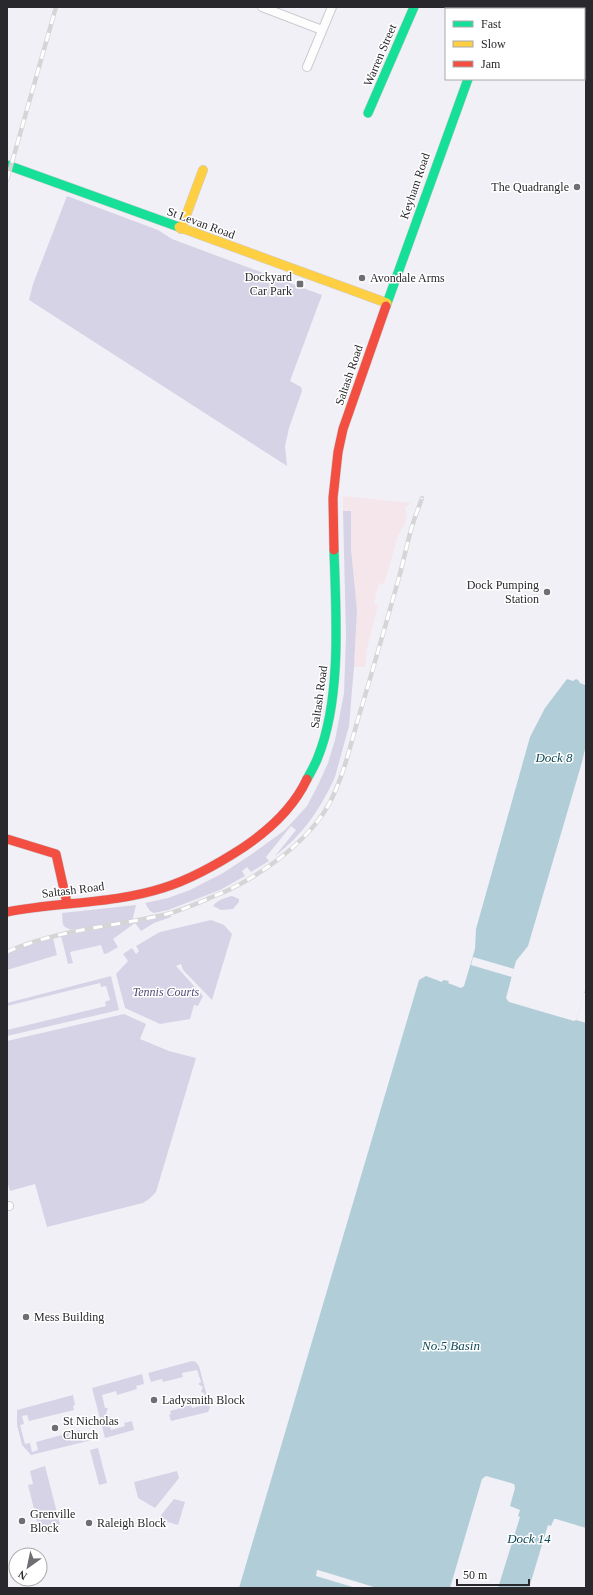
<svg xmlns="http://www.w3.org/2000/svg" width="593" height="1595" font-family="'Times New Roman',serif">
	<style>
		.industrial { fill: #f5e6eb }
		.green { fill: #d7d3e6 }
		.water { fill: #b1ced8 }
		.pier { fill: #f1f0f6 }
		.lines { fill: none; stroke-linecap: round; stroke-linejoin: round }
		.street-casing { stroke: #ccccd0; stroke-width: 10 }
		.fast-casing { stroke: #ccccd0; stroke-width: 10 }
		.slow-casing { stroke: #ccccd0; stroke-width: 10 }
		.jam-casing { stroke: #ccccd0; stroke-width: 10 }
		.street { stroke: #fdfdfe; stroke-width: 8 }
		.fast { stroke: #16e098; stroke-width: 9 }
		.slow { stroke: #ffcf43; stroke-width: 9 }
		.jam { stroke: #f24e42; stroke-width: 9 }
		.rail-casing { stroke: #d5d5d7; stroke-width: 4.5 }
		.rail { stroke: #fff; stroke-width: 3; stroke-dasharray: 9; stroke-linecap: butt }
		.poi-dot { fill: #6f6e73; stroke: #fff; stroke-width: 1.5 }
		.labels { text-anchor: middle; stroke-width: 3; stroke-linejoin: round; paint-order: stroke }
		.street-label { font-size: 12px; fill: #29282c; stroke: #fff }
		.poi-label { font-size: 12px; fill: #29282c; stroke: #fff; text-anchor: start }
		.park-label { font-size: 12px; font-style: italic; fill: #534977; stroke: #fff }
		.water-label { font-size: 13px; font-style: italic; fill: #0d4956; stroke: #fff }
	</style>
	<rect width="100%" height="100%" fill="#f1f0f6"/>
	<!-- industrial -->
	<path class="industrial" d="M343,496L411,503L405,508L407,519L398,536L384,584L379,583L374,604L378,605L367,649L365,667H354L357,611L351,549V512L343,511Z"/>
	<!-- green -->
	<path class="green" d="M67,196L158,230L172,239L322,295L290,381L301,387L302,391L289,428L285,446L287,466L29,300L33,284Z
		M343,511H351V549L357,610L354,667L349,726L335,777C321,808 303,835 275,856L296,830L291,826L266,857L269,861L251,872L247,867L242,871L245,876L220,890L168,910L154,913L150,911L145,903L168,898L190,890L223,873L252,854L285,830L307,806L318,785L328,763L335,740L344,693L346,636Z
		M232,896L239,899V902L233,909L221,910L213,906C217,900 225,898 232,896Z
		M136,905L132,922L171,915V917L154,923L141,931L135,923L113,939L118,947L108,953L104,954L101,945L70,952L73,963L68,964L61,936L74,934L73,930C61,927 63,925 62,913Z
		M211,920L224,925L232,934L212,1000L183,970L181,964L176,966L203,996L198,1006L194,1005L190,1019L160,1024L125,1008L116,974L128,961L123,954L132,948L136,954L139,951L136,946L160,932Z
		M53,938L57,955L7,970V954L21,948Z
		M111,976L119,1010L7,1036V1030L106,1006L105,1002L110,1000L106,986L101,987L100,983L7,1006V1003Z
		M124,1014L146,1024L140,1039L169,1051L196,1058L156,1192L149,1199L143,1203L47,1227L35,1184L10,1191L7,1181V1041Z
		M192,1361L196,1362L199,1366L210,1408L208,1412L171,1421L169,1415L171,1414L170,1411L191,1405L192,1408L207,1404L204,1393L201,1392L203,1387L198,1384L201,1382L197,1370L182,1373L183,1377L163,1382L162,1379L151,1382L148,1373Z
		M142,1374L144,1384L136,1386L137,1389L117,1395L116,1391L102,1395L105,1408H108L106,1413L111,1418L108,1419L111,1430L125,1426L124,1423L132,1421L134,1430L105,1438L92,1388Z
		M73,1395L75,1405L73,1406L74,1410L29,1421L27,1415L22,1416L24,1424L20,1425L25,1444L30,1443L32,1452L38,1450L36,1442L80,1430L81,1434L90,1432L92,1440L31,1455L22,1445L17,1425V1410Z
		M98,1448L107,1483L99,1485L90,1450Z
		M45,1466L60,1524L57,1532L49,1534L39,1529L28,1485L33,1484L30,1471Z
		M177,1471L179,1478L155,1508L138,1498L134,1482Z
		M174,1499L185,1502L178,1525L158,1519Z"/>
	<!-- water -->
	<path class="water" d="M567,679L573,681L576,679L578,680L580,683L585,685L586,745L582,762L528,946L516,961L506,998L509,1002L574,1021L576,1020L586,987V1528L556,1519H554L551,1526L548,1525L529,1588H498L520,1517L518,1516L520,1510L510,1506L515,1488L514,1484L486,1476L482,1479L450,1588H239L419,980L426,976L442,982L443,980L449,981L448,983L461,988L464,986L475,949L476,929L530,737L545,708Z"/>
	<!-- pier -->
	<path class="pier" d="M473,957L514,969L512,977L471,965Z
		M584,993H586V1023L576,1020Z
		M317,1570H318L377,1588H356L316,1576Z"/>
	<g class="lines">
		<!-- street casing -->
		<g class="street-casing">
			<path id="street" d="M262,7L322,30
				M451,7L455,9
				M307,67L332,7
				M7,1206H9"/>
		</g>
		<!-- fast casing -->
		<g class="fast-casing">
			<path id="fast" d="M368,113L414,7
				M7,165L179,227
				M386,306L468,79
				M307,779C311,772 315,765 318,757C342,698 336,613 334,550"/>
		</g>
		<!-- slow casing -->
		<g class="slow-casing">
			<path id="slow" d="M179,227L387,303
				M181,229L203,170"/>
		</g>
		<!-- jam casing -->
		<g class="jam-casing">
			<path id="jam" d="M497,9L498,7
				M334,550L333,498L338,452L343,429L386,306
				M7,839L56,854L67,903
				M7,912C58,902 113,904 163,888C192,879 218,864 244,847C269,830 294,807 307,779"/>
		</g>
		<!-- street -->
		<use href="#street" class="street"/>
		<!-- fast -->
		<use href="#fast" class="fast"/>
		<!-- slow -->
		<use href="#slow" class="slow"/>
		<!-- jam -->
		<use href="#jam" class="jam"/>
		<!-- rail casing -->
		<g class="rail-casing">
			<path id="rail" d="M7,180L56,7
				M7,952C58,929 114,927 167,914C183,910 198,903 212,897C254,881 307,844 329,804C343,778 350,747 358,719C372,673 385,627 398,581C403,564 406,547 411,530C414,519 418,509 422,498"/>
		</g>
		<!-- rail -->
		<use href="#rail" class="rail"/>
	</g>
	<!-- markers -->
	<g class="poi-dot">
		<circle cx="577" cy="187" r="4"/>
		<circle cx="362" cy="278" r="4"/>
		<rect x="296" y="280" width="8" height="8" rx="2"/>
		<circle cx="547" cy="592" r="4"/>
		<circle cx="26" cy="1317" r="4"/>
		<circle cx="154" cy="1400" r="4"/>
		<circle cx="55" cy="1428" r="4"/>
		<circle cx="22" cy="1521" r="4"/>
		<circle cx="89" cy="1523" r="4"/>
	</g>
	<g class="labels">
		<!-- street labels -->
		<g class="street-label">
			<text transform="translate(380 55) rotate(-67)" y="4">Warren Street</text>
			<text transform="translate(415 186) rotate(-71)" y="4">Keyham Road</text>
			<text transform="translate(201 223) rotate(20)" y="4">St Levan Road</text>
			<text transform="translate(349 375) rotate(-71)" y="4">Saltash Road</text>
			<text transform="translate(319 697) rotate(-82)" y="4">Saltash Road</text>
			<text transform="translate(73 890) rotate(-7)" y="4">Saltash Road</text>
		</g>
		<!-- poi labels -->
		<g class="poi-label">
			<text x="569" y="191" text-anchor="end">The Quadrangle</text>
			<text x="292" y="281" text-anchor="end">Dockyard<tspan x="292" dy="14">Car Park</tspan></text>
			<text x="370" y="282">Avondale Arms</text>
			<text x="539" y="589" text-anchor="end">Dock Pumping<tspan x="539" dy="14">Station</tspan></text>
			<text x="34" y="1321">Mess Building</text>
			<text x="162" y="1404">Ladysmith Block</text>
			<text x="63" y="1425">St Nicholas<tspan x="63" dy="14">Church</tspan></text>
			<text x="30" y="1518">Grenville<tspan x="30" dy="14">Block</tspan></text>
			<text x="97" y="1527">Raleigh Block</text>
		</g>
		<!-- park labels -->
		<g class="park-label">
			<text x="166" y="996">Tennis Courts</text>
		</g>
		<!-- water labels -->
		<g class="water-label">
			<text x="554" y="762">Dock 8</text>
			<text x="451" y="1350">No.5 Basin</text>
			<text x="529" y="1543">Dock 14</text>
		</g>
	</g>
	<!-- border -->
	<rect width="593" height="1595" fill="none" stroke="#29282c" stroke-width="16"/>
	<!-- legend -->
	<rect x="445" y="8" width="140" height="72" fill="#ffffff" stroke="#a9a9ab"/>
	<rect x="453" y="21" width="20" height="6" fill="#16e098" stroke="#a9a9ab"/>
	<text x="481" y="28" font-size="12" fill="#29282c">Fast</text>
	<rect x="453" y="41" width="20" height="6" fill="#ffcf43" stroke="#a9a9ab"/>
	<text x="481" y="48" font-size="12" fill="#29282c">Slow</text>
	<rect x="453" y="61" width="20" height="6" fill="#f24e42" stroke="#a9a9ab"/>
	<text x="481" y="68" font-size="12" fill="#29282c">Jam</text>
	<!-- north arrow -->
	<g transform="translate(28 1567) rotate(213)"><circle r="19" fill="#ffffff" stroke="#a9a9ab"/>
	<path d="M0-3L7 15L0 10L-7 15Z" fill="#6f6e73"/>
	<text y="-6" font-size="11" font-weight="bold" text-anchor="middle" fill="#29282c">N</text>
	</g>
	<!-- scale -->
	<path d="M457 1579v6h72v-6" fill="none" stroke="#29282c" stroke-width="2"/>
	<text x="463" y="1579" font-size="12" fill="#29282c" stroke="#ffffff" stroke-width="3" paint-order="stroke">50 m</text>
</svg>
